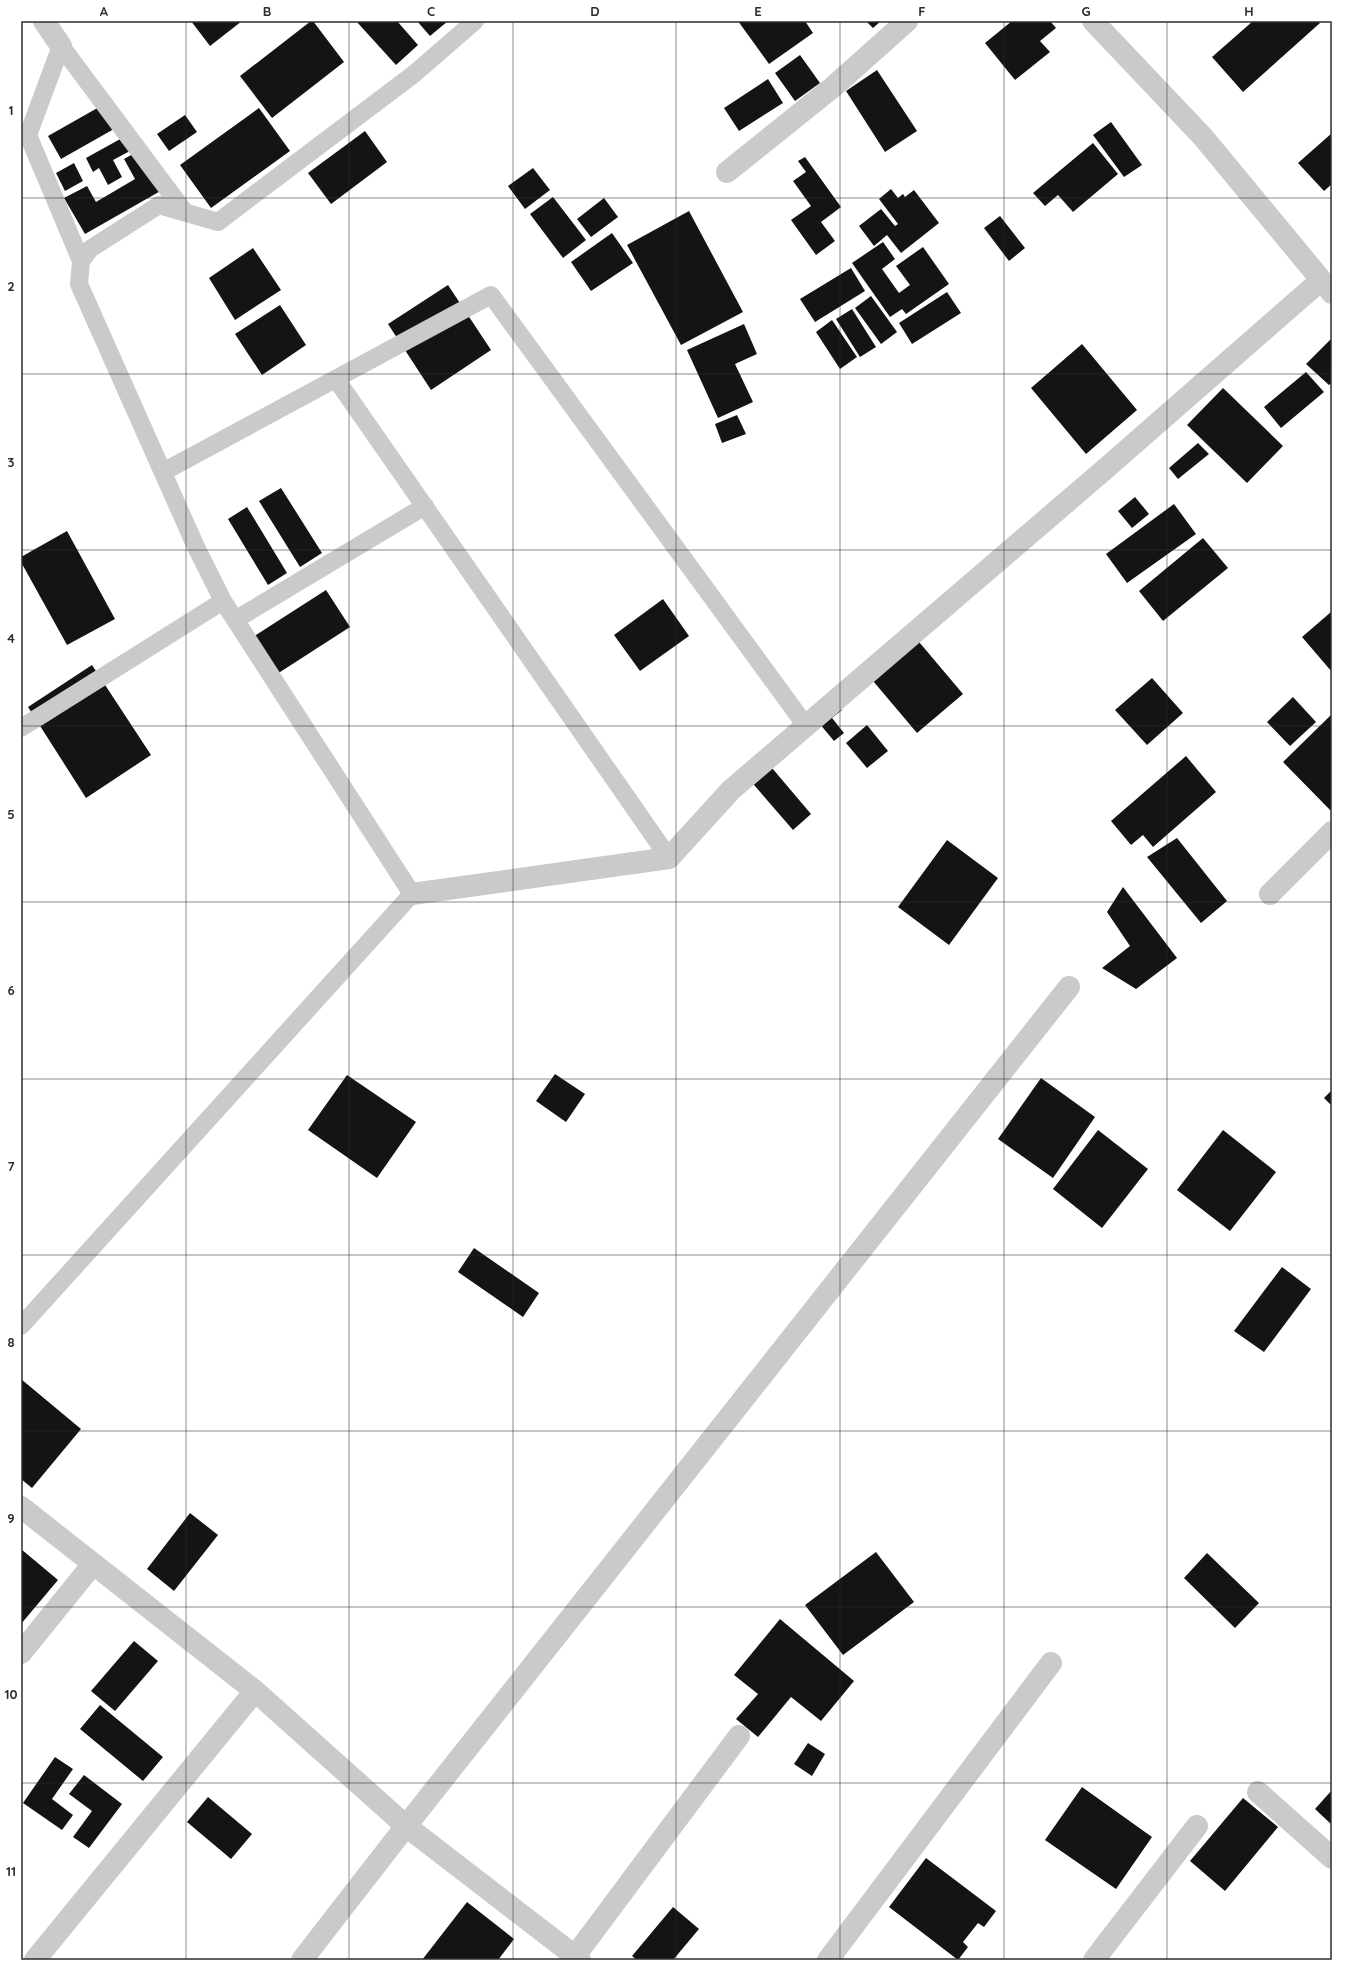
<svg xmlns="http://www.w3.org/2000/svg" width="1353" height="1981" font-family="Quicksand,sans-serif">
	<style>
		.building { fill: #141414 }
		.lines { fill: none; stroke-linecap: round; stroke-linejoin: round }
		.service { stroke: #cacaca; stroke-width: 18 }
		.minor { stroke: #cacaca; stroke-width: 22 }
		.grid { fill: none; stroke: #2d2d2d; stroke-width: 1; stroke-opacity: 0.55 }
		.neatline { fill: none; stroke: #2d2d2d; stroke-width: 1.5 }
		.grid-label { font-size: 13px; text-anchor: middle; font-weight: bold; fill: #2d2d2d }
	</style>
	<rect width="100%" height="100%" fill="#fff"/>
	<!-- building -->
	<path class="building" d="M191,21H242L210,46Z
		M311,21H313L344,62L272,118L240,76Z
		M356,21H397L418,45L396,65Z
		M417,21H448L430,36Z
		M738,21H805L813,33L769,64Z
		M866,21H881L873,28Z
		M1012,21H1050L1056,28L1040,41L1050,52L1015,80L985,43Z
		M1253,21H1319L1320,23L1243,92L1212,57Z
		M800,55L820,83L795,101L775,73Z
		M877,70L917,131L885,152L846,91Z
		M768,79L783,103L739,131L724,108Z
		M108,102L121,125L61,159L48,136Z
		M259,108L290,151L211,208L180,165Z
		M185,115L197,132L169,151L157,134Z
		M1111,122L1142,165L1124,177L1093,135Z
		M365,131L387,162L331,204L308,173Z
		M1332,133V184L1324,191L1298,163Z
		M122,138L130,151L113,160L122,177L108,185L99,168L93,172L86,158Z
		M1093,143L1118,174L1073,212L1058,195L1045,206L1033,193Z
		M142,149L164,189L85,234L64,198L87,186L96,202L135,179L124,159Z
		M805,157L841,207L821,222L835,241L816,255L791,220L811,206L793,181L806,172L798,161Z
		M74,163L83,181L65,191L56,173Z
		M533,168L550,190L525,209L508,186Z
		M891,189L898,198L903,194L905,197L914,190L939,223L901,253L887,235L874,246L859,226L881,209L895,226L898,224L879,199Z
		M553,197L586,240L563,258L530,214Z
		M604,198L618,217L591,237L577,219Z
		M689,211L743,312L681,345L627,245Z
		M1000,216L1025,248L1009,261L984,228Z
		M612,233L633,263L591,291L571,262Z
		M883,242L895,259L882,269L899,293L910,285L896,266L923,247L949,284L906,314L902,309L890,317L852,263Z
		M253,248L281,290L235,320L209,278Z
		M851,268L865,291L815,322L800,299Z
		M448,285L491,350L431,390L388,324Z
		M947,292L961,313L912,344L899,323Z
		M871,296L897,332L881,344L855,308Z
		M280,305L306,345L262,375L235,334Z
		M852,309L876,347L860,357L836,319Z
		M832,320L857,357L840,369L816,332Z
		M744,324L757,354L735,364L753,402L718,418L687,350Z
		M1332,338V382L1329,385L1306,364Z
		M1082,344L1137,410L1086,454L1031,388Z
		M1306,372L1324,392L1281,428L1264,407Z
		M1223,388L1283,446L1247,483L1187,425Z
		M737,415L746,434L722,443L715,424Z
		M1198,443L1209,454L1178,479L1169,468Z
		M281,488L322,553L300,567L259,501Z
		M1135,497L1149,514L1132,528L1118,511Z
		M1174,504L1196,534L1127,583L1106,554Z
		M247,507L287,573L268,585L228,519Z
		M67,531L115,619L67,645L21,562V557Z
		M1203,538L1228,568L1163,621L1139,591Z
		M326,590L350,627L277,674L253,637Z
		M663,599L689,636L640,671L614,635Z
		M1331,612L1332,613V672L1302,637Z
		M914,636L963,694L917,733L868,675Z
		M92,665L151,755L86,798L28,707Z
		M1152,678L1183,713L1147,745L1115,710Z
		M830,694L842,710L832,718L844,733L834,741L809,711Z
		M1293,697L1316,722L1290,746L1267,722Z
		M1332,714V812L1283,762Z
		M867,725L888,751L867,768L846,743Z
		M761,755L811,814L793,830L742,771Z
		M1186,756L1216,792L1153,847L1143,835L1131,845L1111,821Z
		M1177,838L1227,901L1201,923L1147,857Z
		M947,840L998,878L949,945L898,907Z
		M1123,887L1177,958L1136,989L1102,968L1130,946L1107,912Z
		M555,1074L585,1094L566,1122L536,1101Z
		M347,1075L416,1122L377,1178L308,1130Z
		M1041,1078L1095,1117L1053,1178L998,1139Z
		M1332,1090V1106L1324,1098Z
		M1098,1130L1148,1169L1102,1228L1053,1189Z
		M1223,1130L1276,1172L1230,1231L1177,1190Z
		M474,1248L539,1293L523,1317L458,1272Z
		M1282,1267L1311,1289L1264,1352L1234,1331Z
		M21,1379L81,1429L32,1488L21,1479Z
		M190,1513L218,1535L174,1591L147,1569Z
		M21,1549L58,1580L21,1624Z
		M876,1552L914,1602L843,1655L805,1605Z
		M1207,1553L1259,1603L1235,1628L1184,1578Z
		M780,1619L854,1681L821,1721L791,1697L758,1737L736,1719L758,1694L734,1675Z
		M134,1641L158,1661L115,1711L91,1691Z
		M100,1705L163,1757L143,1781L80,1729Z
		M808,1743L825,1754L812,1776L794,1764Z
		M55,1757L73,1769L52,1799L73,1815L62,1830L23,1803Z
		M84,1775L122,1804L89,1848L73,1837L92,1811L69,1794Z
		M1082,1787L1152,1837L1116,1889L1045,1840Z
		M1332,1790V1825L1315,1809Z
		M208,1797L252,1834L231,1859L187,1822Z
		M1243,1798L1278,1827L1225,1891L1190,1861Z
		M926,1858L996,1911L984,1927L978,1923L963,1942L968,1947L958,1960L889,1907Z
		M467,1902L514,1939L498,1960H422Z
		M673,1907L699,1929L673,1960H637L632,1956Z"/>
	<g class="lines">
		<!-- service -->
		<path class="service" d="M61,46L28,135L81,261
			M61,46L184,211
			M336,379L669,858
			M163,472L491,295L806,726
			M235,620L425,506
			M21,728L223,601L196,547L79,284L81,261L90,249L159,205L218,222L414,74L475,21
			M21,1326L412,894L223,601"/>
		<!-- minor -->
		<path class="minor" d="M44,21L61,46
			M1093,21L1203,137L1332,293
			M727,172L833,87L907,21
			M412,894L669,858L731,790L1104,470L1320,281
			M1270,894L1332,832
			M21,1507L255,1691L406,1826L580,1960
			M21,1653L93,1564
			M1258,1792L1332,1858
			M35,1960L255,1691
			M302,1960L406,1826L1069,987
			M572,1960L739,1736
			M828,1960L1051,1663
			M1094,1960L1197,1826"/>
	</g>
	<!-- grid -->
	<path class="grid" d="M186,21V1960M349,21V1960M513,21V1960M676,21V1960M840,21V1960M1004,21V1960M1167,21V1960M21,198H1332M21,374H1332M21,550H1332M21,726H1332M21,902H1332M21,1079H1332M21,1255H1332M21,1431H1332M21,1607H1332M21,1783H1332"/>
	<!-- border -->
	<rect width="1353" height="1981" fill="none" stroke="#ffffff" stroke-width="44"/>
	<rect x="22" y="22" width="1309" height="1937" class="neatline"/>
	<g class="grid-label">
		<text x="104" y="16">A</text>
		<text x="267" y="16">B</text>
		<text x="431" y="16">C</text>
		<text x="595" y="16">D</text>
		<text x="758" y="16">E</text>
		<text x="922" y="16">F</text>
		<text x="1086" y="16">G</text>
		<text x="1249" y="16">H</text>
		<text x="11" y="115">1</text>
		<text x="11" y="291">2</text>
		<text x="11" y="467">3</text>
		<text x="11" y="643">4</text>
		<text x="11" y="819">5</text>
		<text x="11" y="995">6</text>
		<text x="11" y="1171">7</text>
		<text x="11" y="1347">8</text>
		<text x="11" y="1523">9</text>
		<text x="11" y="1699">10</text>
		<text x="11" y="1876">11</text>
	</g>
</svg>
